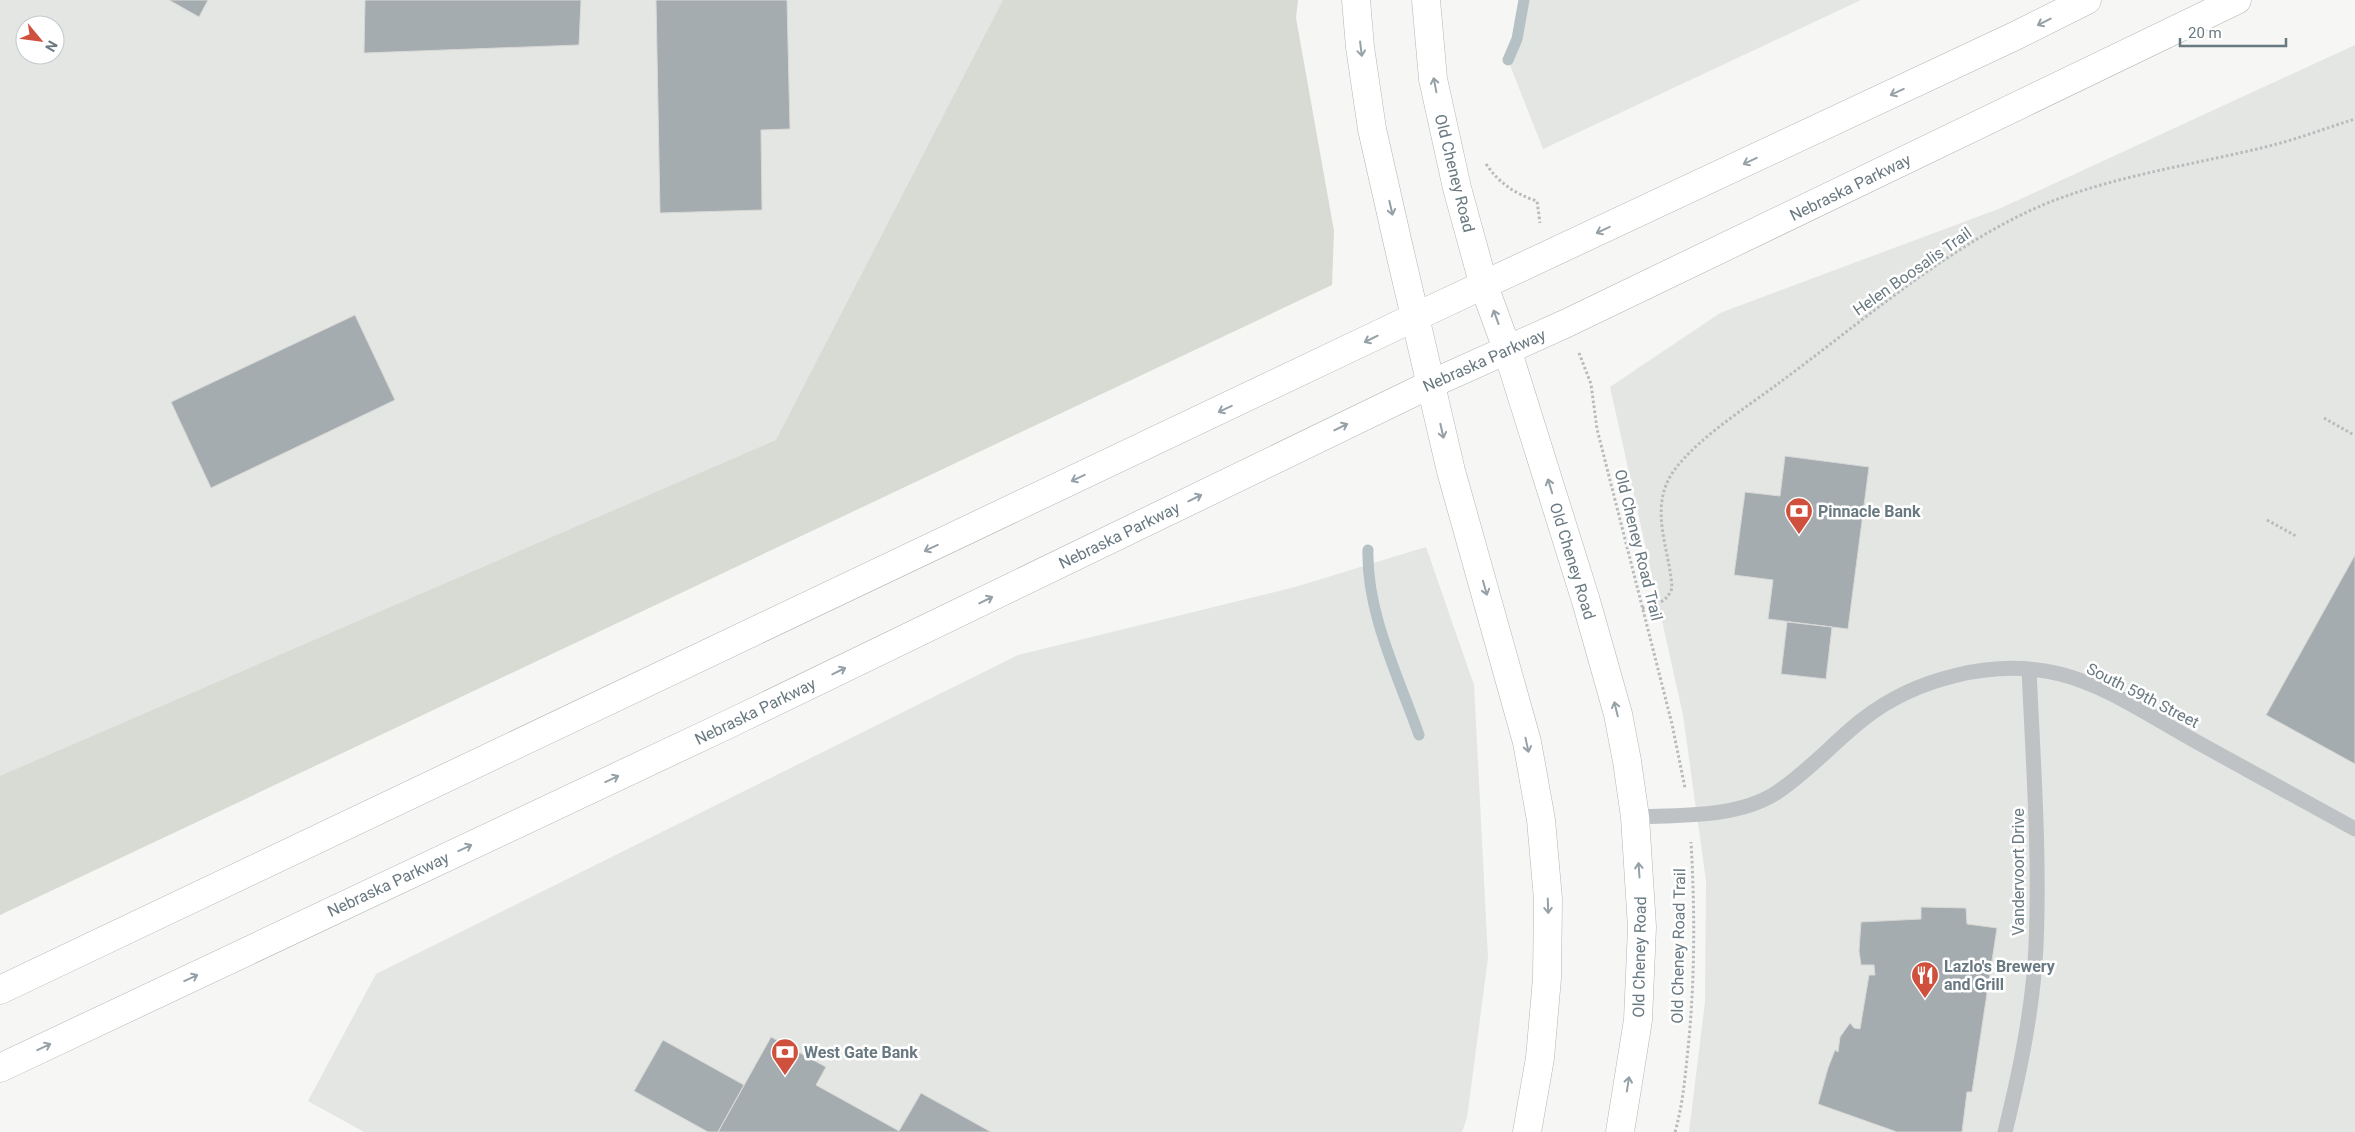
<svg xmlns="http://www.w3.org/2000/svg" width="2355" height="1132" font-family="Roboto,sans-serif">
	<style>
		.built { fill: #e4e6e4; fill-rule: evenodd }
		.green { fill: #d7dbd4 }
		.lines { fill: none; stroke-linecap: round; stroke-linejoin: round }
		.stream { stroke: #b5c1c4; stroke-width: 11 }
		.building { fill: #a4acb0; stroke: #d8d8d6 }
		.secondary-casing { stroke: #b1b6b9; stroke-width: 29 }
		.primary-casing { stroke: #b0b5b7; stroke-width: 29 }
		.path { stroke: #b8bbbd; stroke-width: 3; stroke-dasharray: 2.5 2.5; stroke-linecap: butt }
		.lane { stroke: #bec2c5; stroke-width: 15 }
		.secondary { stroke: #fff; stroke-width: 28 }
		.primary { stroke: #fff; stroke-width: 28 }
		.oneway { stroke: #96a1a7 }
		.labels { text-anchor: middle; stroke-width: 5; stroke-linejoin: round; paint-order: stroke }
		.street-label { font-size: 16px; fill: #697981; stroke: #fff }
		.poi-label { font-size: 16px; font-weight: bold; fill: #697981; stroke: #fff; text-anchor: start }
	</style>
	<rect width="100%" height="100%" fill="#f6f6f4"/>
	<!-- built -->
	<path class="built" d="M0,0H1022L795,436L0,877ZM25,25H55V55H25Z
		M1524,0H1861L1543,149L1508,60L1517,39Z
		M2355,45V1132H1689L1705,1002L1706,881L1683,715L1610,387L1720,313L2001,208Z
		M1426,547L1474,685L1488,958L1467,1118L1462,1132H364L308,1101L376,974L1018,655L1295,587Z"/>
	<!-- green -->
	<path class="green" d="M1003,0H1298L1296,18L1334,231L1332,285L0,915V776L776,440Z"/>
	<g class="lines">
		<!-- stream -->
		<path class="stream" d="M1508,60L1517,39L1524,0
			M1368,550C1366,612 1399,678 1419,735"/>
	</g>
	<!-- building -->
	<path class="building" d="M169,0H208L199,17Z
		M365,0H581L579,45L364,53Z
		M656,0H787L790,129L761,130L762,210L660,213Z
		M355,315L395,400L211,488L171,402Z
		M1785,456L1869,467L1848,629L1768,619L1773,580L1734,575L1745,492L1780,496Z
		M2355,555V764L2266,715Z
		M1787,622L1832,627L1826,679L1781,674Z
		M1921,907L1966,908L1967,924L1997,928L1972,1092H1967L1962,1132H1897L1818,1104L1828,1068L1835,1050L1838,1052L1840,1037L1850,1023L1854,1028L1860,1029L1869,975H1875L1874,965H1861L1859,951L1861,922L1921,919Z
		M771,1037L826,1067L816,1085L899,1131L921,1093L991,1132H718Z
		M663,1040L744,1085L718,1132H708L634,1091Z"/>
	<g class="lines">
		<!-- secondary casing -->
		<g class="secondary-casing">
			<path id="secondary" d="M1356,0L1360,47L1372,129L1398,244L1451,471L1527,742L1541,820L1548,899L1547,978L1540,1058L1527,1132
				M1426,0L1433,79L1457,188L1484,286L1507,349L1586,601L1618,714L1627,761L1635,817L1642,927L1638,1020L1620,1132"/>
		</g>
		<!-- primary casing -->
		<g class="primary-casing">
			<path id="primary" d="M0,990L1415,317L2015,36L2087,0
				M0,1068L733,722L1431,384L1567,323L2237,0"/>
		</g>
		<!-- path -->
		<path class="path" d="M1486,164C1499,183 1515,194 1537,201L1540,223
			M1579,353L1591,384L1597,429L1672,724L1685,788
			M2324,418L2354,435
			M2267,520L2296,536
			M1642,608C1656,604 1667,603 1672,588C1670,553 1653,519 1666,485C1680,449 1747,407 1779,383C1862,322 1950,244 2045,204C2119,174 2200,164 2277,144C2303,137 2329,127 2355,119
			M1675,1132C1683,1104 1685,1077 1688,1049C1695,980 1695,911 1691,842"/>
		<!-- lane -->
		<path class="lane" d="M1635,817C1680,815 1737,818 1776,793C1808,772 1833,743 1862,720C1915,678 1995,658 2060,674C2108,686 2153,718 2197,742C2249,771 2302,800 2355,829
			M2005,1132C2020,1071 2033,1009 2036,946C2040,853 2033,761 2029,669"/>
		<!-- secondary -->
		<use href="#secondary" class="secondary"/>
		<!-- primary -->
		<use href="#primary" class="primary"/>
	</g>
	<!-- one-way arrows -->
	<defs><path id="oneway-shaft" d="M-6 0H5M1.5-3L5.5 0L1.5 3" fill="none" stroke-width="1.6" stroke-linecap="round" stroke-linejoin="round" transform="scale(1.25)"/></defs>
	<g class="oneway">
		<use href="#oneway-shaft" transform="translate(2044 22) rotate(153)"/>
		<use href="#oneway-shaft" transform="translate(1361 49) rotate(83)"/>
		<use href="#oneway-shaft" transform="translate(1435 85) rotate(-101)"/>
		<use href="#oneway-shaft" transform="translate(1897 92) rotate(155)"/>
		<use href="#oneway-shaft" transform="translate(1750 161) rotate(155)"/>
		<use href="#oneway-shaft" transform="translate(1391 208) rotate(77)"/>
		<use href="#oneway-shaft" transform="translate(1603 230) rotate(155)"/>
		<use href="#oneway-shaft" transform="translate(1496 317) rotate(-110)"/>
		<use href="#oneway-shaft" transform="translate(1371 339) rotate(154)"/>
		<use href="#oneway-shaft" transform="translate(1225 409) rotate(155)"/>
		<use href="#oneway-shaft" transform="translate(1341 427) rotate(-26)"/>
		<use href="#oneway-shaft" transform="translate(1442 431) rotate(77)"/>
		<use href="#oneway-shaft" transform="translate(1078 478) rotate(155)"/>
		<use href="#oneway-shaft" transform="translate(1550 486) rotate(-107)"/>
		<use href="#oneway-shaft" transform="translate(1195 498) rotate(-26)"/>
		<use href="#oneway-shaft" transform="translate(931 548) rotate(155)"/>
		<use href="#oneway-shaft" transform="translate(1485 588) rotate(74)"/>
		<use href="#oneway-shaft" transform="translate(986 600) rotate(-26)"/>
		<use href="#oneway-shaft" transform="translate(839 671) rotate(-26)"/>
		<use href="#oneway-shaft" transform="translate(1616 709) rotate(-104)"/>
		<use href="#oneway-shaft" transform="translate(1527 745) rotate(78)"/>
		<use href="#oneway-shaft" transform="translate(612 779) rotate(-25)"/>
		<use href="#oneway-shaft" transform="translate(465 848) rotate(-25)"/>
		<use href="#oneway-shaft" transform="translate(1639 870) rotate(-94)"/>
		<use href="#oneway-shaft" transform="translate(1548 906) rotate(88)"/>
		<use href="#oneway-shaft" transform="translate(191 978) rotate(-25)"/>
		<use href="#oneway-shaft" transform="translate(44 1047) rotate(-25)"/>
		<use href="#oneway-shaft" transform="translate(1628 1084) rotate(-81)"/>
	</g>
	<!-- icons -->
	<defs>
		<g id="bank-pin" transform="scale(1.4375)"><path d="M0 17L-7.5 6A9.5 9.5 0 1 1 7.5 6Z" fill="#cf503c" stroke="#fff"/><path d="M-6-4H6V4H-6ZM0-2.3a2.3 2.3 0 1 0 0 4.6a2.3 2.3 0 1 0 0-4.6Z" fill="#fff"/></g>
		<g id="restaurant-pin" transform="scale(1.4375)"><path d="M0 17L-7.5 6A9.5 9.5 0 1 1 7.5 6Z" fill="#cf503c" stroke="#fff"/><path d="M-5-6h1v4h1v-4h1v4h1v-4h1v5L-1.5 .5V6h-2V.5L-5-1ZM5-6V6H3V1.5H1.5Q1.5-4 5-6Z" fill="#fff"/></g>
	</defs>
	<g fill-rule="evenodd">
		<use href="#bank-pin" x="1799" y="511"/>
		<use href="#restaurant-pin" x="1925" y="975"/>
		<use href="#bank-pin" x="785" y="1052"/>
	</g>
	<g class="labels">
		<!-- street labels -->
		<g class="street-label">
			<text transform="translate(1455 173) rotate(76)" y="6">Old Cheney Road</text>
			<text transform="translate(1850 187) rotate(-26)" y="6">Nebraska Parkway</text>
			<text transform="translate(1912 271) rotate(-35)" y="6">Helen Boosalis Trail</text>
			<text transform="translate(1484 360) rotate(-24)" y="6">Nebraska Parkway</text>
			<text transform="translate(1119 535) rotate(-26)" y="6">Nebraska Parkway</text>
			<text transform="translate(1639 545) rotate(76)" y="6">Old Cheney Road Trail</text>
			<text transform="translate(1573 561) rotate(73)" y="6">Old Cheney Road</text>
			<text transform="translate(2143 695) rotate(27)" y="6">South 59th Street</text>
			<text transform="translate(755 711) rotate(-26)" y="6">Nebraska Parkway</text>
			<text transform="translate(2018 872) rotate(-90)" y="6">Vandervoort Drive</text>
			<text transform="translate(388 884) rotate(-25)" y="6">Nebraska Parkway</text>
			<text transform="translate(1678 946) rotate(-89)" y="6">Old Cheney Road Trail</text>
			<text transform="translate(1639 957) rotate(-89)" y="6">Old Cheney Road</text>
		</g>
		<!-- poi labels -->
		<g class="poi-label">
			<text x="1818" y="517">Pinnacle Bank</text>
			<text x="1944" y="972">Lazlo's Brewery<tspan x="1944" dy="18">and Grill</tspan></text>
			<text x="804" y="1058">West Gate Bank</text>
		</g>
	</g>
	<!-- north arrow -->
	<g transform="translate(40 40) rotate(119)"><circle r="24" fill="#ffffff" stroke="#c3c9cd"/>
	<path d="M0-4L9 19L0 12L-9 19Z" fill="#cf503c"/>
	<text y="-8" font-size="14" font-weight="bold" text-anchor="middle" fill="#697981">N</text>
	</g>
	<!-- scale -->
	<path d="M2180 38v8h106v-8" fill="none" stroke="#697981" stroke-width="2.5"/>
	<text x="2188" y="38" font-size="15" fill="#697981" stroke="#ffffff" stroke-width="4" paint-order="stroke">20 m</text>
</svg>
